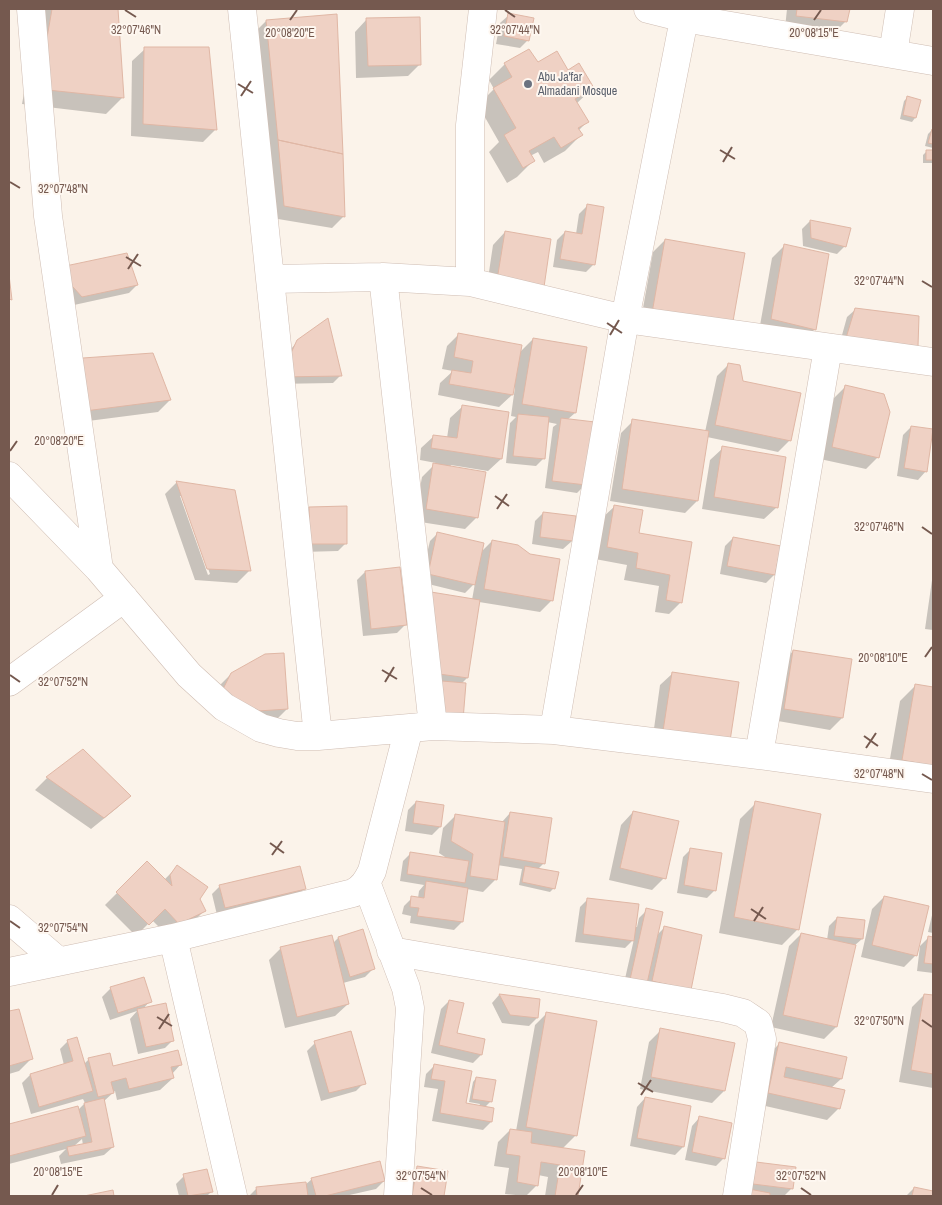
<svg xmlns="http://www.w3.org/2000/svg" width="942" height="1205" font-family="'Archivo Narrow',sans-serif">
	<style>
		.shadow { fill: #0003; fill-rule: evenodd }
		.building { fill: #efd1c4; stroke: #e0b7a5 }
		.lines { fill: none; stroke-linecap: round; stroke-linejoin: round }
		.minor-casing { stroke: #cfbdb3; stroke-width: 29 }
		.minor { stroke: #fff; stroke-width: 28 }
		.ticks { fill: none; stroke: #75594f; stroke-width: 2 }
		.worship-dot { fill: #6b7280; stroke: #fef7f0; stroke-width: 2 }
		.labels { text-anchor: middle; stroke-width: 4; stroke-linejoin: round; paint-order: stroke }
		.worship-label { font-size: 12px; fill: #5b616d; stroke: #fef7f0; text-anchor: start }
		.ticks-label { font-size: 12px; text-anchor: middle; fill: #75594f; stroke: #fef7f0; stroke-width: 4; stroke-linejoin: round; paint-order: stroke }
	</style>
	<rect width="100%" height="100%" fill="#fbf3ea"/>
	<!-- shadow -->
	<path class="shadow" d="M43,9H117L122,98L106,114L22,104L39,13Z
		M787,9H848L846,21L834,33L785,28Z
		M509,15L528,40L520,48L496,44L500,23Z
		M367,19L420,64L408,76L356,78L355,32Z
		M266,21L344,216L332,228L272,218L250,37Z
		M145,49L215,130L203,142L131,136L132,61Z
		M505,64H537L567,71L593,88L576,104L587,122L578,131L581,135L565,151L544,163L538,152L530,156L533,161L517,177L507,183L489,152L499,142L478,105L494,89L489,80Z
		M907,98L915,118L912,122L900,119L904,101Z
		M932,130H933V148L925,146L928,134Z
		M927,151H933V163H923V155Z
		M587,206L594,264L586,272L553,267L557,240L565,232L576,234L579,214Z
		M810,221L845,246L837,254L803,246L802,229Z
		M505,232L530,299L486,292L493,245Z
		M665,240L744,254L640,325L653,252Z
		M784,246L815,329L803,341L759,331L772,258Z
		M49,277L137,285L129,293L74,305Z
		M856,309L917,345L839,346L847,317Z
		M459,334L519,353L533,339L575,413L567,420L585,485L577,493L545,488L553,427L557,424L547,422L544,458L536,466L506,463L510,423L516,417L511,416L515,387L513,386L512,395L499,407L438,395L440,383L453,371L442,369L447,346Z
		M298,341L341,375L333,383L274,384L290,350Z
		M729,364L790,440L778,452L707,437L697,501L685,513L610,501L621,433L633,421L705,432L717,376Z
		M57,373L170,400L158,412L65,424Z
		M846,386L878,457L866,469L820,459L834,398Z
		M463,406L501,459L488,471L451,465L450,467L477,517L465,529L414,521L422,477L436,463L420,460L421,448L434,436L447,438L450,418Z
		M911,427L926,471L918,480L897,476L903,435Z
		M723,448L777,507L764,519L702,509L710,460Z
		M177,482L234,492L249,571L237,583L195,580L165,494ZM180,496H183L210,574L208,575Z
		M615,506L638,534L691,543L681,602L669,614L655,612L659,586L624,580L627,565L595,559L602,518Z
		M310,508L346,543L338,551L302,552V516Z
		M543,513L572,541L563,549L532,544L535,521Z
		M438,533L481,552L492,541L552,600L540,612L479,602L467,678L461,684L427,686L472,600L475,583L465,593L420,582L430,541Z
		M733,538L779,547L774,575L766,583L720,574L725,546Z
		M365,572L405,625L397,633L363,636L357,580Z
		M933,573V630L925,629Z
		M793,651L842,718L830,730L772,720L781,664Z
		M673,673L738,683L652,743L660,685Z
		M231,674L287,709L275,721L219,686Z
		M916,685L933,688V784L887,776L900,701Z
		M83,751L129,796L117,808L91,829L35,790L47,778Z
		M416,802L440,827L432,835L405,831L408,810Z
		M756,803L798,929L782,945L719,933L740,819Z
		M633,812L664,878L652,890L609,880L621,825Z
		M510,813L544,863L538,869L554,888L550,892L519,885L522,869L497,865L495,880L483,892L467,889L462,922L454,930L410,923L411,916L402,914L404,906L412,898H418L419,891L424,885L400,881L403,861L411,853L448,859L439,853L443,828L455,816L502,822Z
		M691,849L715,890L707,898L677,893L683,857Z
		M147,863L164,880L177,867L198,899L204,911L192,923L167,935L152,920L136,936L105,905Z
		M220,886L304,889L296,897L217,915L212,894Z
		M884,897L916,955L904,967L861,957L872,909Z
		M588,899L635,927H637L639,918L647,910L656,936L664,928L690,989L622,992L634,939L625,948L575,942L580,907Z
		M933,911V933L928,932Z
		M837,918L862,939L854,946L836,1027L824,1039L771,1027L789,946L801,934L827,940L829,926Z
		M362,931L373,969L365,977L343,983L348,1004L335,1016L285,1028L269,960L281,948L333,943L338,938Z
		M928,938H933V973L917,971L920,946Z
		M143,978L150,1001L142,1010L173,1040L165,1048L138,1054L130,1019L137,1011L110,1020L102,997L110,989Z
		M499,995L539,1000L537,1018L529,1026L502,1023L492,1003Z
		M924,995L933,996V1088L899,1082L912,1007Z
		M449,1001L455,1034L481,1055L473,1063L431,1053L441,1009Z
		M18,1010L31,1059L19,1071L9,1074V1013Z
		M547,1013L576,1135L562,1149L584,1152L577,1196H545L548,1177L538,1175L537,1185L526,1196L505,1194L509,1168L494,1166L498,1142L510,1130L516,1131L535,1025Z
		M661,1030L724,1091L712,1103L640,1089L649,1042Z
		M68,1041L84,1064L89,1059L112,1067L181,1064L172,1074L173,1078L160,1090L117,1100L115,1091L103,1102L113,1147L104,1155L61,1164L59,1156L66,1149L9,1164V1125L77,1107L78,1110L85,1103L83,1099L31,1114L22,1083L30,1075L64,1065L60,1049ZM82,1139L83,1145L73,1147Z
		M315,1043L364,1083L356,1091L321,1101L307,1051Z
		M780,1043L845,1058L841,1079L831,1088L839,1108L827,1120L757,1104L768,1055Z
		M434,1066L465,1104L479,1106L480,1104L469,1102L473,1082L476,1078L491,1101L485,1107L493,1109L491,1122L483,1130L432,1121L438,1089L424,1087L426,1074Z
		M645,1098L683,1147L675,1155L630,1146L637,1107Z
		M700,1117L724,1158L716,1166L685,1160L692,1126Z
		M418,1167L447,1172L443,1196H406L410,1175Z
		M748,1171L792,1188L784,1196L769,1195V1196H744Z
		M184,1176L211,1192L207,1196H179L176,1184Z
		M312,1179L384,1181L376,1189L345,1196H249L257,1188L305,1185Z
		M914,1188L933,1192V1196H906Z"/>
	<!-- building -->
	<path class="building" d="M52,9H118L124,98L38,89Z
		M797,9H850L847,22L796,16Z
		M508,13L534,18L529,41L504,36Z
		M337,14L343,154L278,140L266,20Z
		M420,17L421,65L368,66L366,18Z
		M144,47H209L217,130L143,124Z
		M529,49L538,62L557,51L568,70L579,63L594,88L575,99L589,122L578,128L583,135L561,148L554,137L529,151L535,161L523,168L504,135L516,128L493,88L512,77L504,63Z
		M907,96L921,100L916,118L903,115Z
		M932,129H933V144L928,143Z
		M278,140L343,154L345,217L284,206Z
		M926,150H933V160H926Z
		M587,204L604,207L595,265L560,259L565,231L582,234Z
		M810,220L851,228L846,247L811,238Z
		M505,231L551,239L544,287L497,280Z
		M665,239L745,253L732,327L652,313Z
		M784,244L829,254L816,330L771,319Z
		M127,253L138,285L82,297L56,268Z
		M9,275L12,300L9,299Z
		M855,308L919,316L918,346L846,338Z
		M328,318L342,376L280,377L297,340Z
		M458,333L522,345L513,395L449,384L452,370L471,373L473,361L454,357Z
		M533,338L587,347L576,413L522,404Z
		M153,353L171,400L77,412L69,359Z
		M728,363L740,365L743,381L801,393L791,441L715,425Z
		M845,385L884,394L890,412L879,458L832,447Z
		M462,405L509,412L502,459L431,448L433,435L457,438Z
		M518,414L549,417L545,459L513,456Z
		M561,418L595,422L586,485L552,481Z
		M632,419L709,431L698,501L622,489Z
		M911,426L933,429L927,472L904,468Z
		M722,446L786,457L778,508L714,497Z
		M433,463L486,472L478,518L426,509Z
		M176,481L235,490L251,571L207,569Z
		M614,505L643,510L639,533L692,542L682,603L666,600L670,575L636,568L638,553L607,547Z
		M347,506V544H310L309,507Z
		M543,512L576,516L573,541L540,537Z
		M437,532L484,543L475,585L428,574Z
		M733,537L781,546L775,575L727,566Z
		M492,540L518,545L530,554L560,559L553,601L484,589Z
		M400,567L407,625L371,629L365,571Z
		M431,592L480,600L468,678L439,674Z
		M793,650L852,659L843,718L784,709Z
		M284,653L288,709L243,712L221,693L231,673L265,654Z
		M672,672L739,682L730,741L663,731Z
		M442,681L466,683L463,720L439,718Z
		M915,684L933,687V766L902,760Z
		M83,749L131,796L104,818L46,777Z
		M416,801L444,805L441,827L413,823Z
		M755,801L821,814L799,930L734,917Z
		M633,811L679,821L666,879L620,868Z
		M510,812L552,818L545,864L503,857Z
		M455,814L505,822L497,880L470,876L473,854L451,841Z
		M690,848L722,853L716,891L684,885Z
		M410,852L469,861L465,883L407,874Z
		M147,861L172,886L170,875L177,865L208,887L200,899L206,911L179,924L165,909L149,925L116,892Z
		M300,866L306,889L225,908L219,885Z
		M525,866L559,872L555,889L522,882Z
		M426,881L468,888L463,922L417,916L419,908L410,907L411,896L424,898Z
		M884,896L929,906L917,956L872,945Z
		M587,898L639,904L634,941L583,934Z
		M646,908L663,912L646,988L629,984Z
		M837,917L865,920L863,939L834,936Z
		M664,926L702,935L691,990L652,981Z
		M363,929L375,969L350,977L338,937Z
		M801,933L856,945L837,1027L783,1015Z
		M332,935L349,1004L297,1017L280,947Z
		M928,936L933,937V964L924,963Z
		M144,977L152,1002L118,1013L110,987Z
		M499,994L540,999L538,1018L510,1015Z
		M924,994L933,995V1074L911,1070Z
		M449,1000L464,1003L457,1033L485,1039L482,1055L439,1045Z
		M166,1003L174,1041L146,1047L137,1009Z
		M19,1009L33,1059L9,1066V1011Z
		M546,1012L597,1021L577,1136L526,1127Z
		M660,1028L735,1043L725,1091L651,1077Z
		M351,1031L366,1084L329,1093L314,1041Z
		M77,1037L93,1091L39,1107L30,1074L73,1061L67,1040Z
		M779,1042L847,1057L842,1079L786,1067L784,1077L845,1090L840,1109L768,1093Z
		M178,1050L182,1065L171,1067L174,1078L129,1089L126,1078L111,1082L114,1093L98,1097L88,1058L110,1053L113,1066Z
		M434,1064L472,1071L466,1103L494,1108L492,1122L440,1113L445,1081L431,1079Z
		M476,1077L496,1080L492,1102L472,1099Z
		M645,1097L691,1106L684,1147L637,1138Z
		M104,1098L114,1147L69,1156L67,1147L92,1142L84,1103Z
		M78,1106L86,1136L9,1156V1124Z
		M699,1116L732,1123L725,1159L692,1152Z
		M510,1129L532,1132L531,1143L585,1151L578,1196H555L560,1165L541,1162L538,1186L517,1182L520,1156L506,1154Z
		M380,1161L385,1181L325,1196H316L311,1178Z
		M756,1162L796,1167L793,1189L753,1184Z
		M417,1166L448,1171L444,1196H412Z
		M207,1169L213,1192L188,1196L183,1174Z
		M306,1182L308,1196H257L256,1187Z
		M914,1187L933,1191V1196H912Z
		M749,1189L770,1193V1196H748Z
		M113,1190L114,1196H84Z"/>
	<g class="lines">
		<!-- minor casing -->
		<g class="minor-casing">
			<path id="minor" d="M31,9L48,216L99,569
				M242,9L270,279
				M648,9L684,18L933,61
				M893,54L900,9
				M470,282V125L483,9
				M9,476L99,569L189,675L224,707L261,728L279,733L297,736H318L433,726L554,730L759,755L933,779
				M9,682L124,598
				M433,726L383,277L470,282L625,319L933,362
				M554,730L625,319L686,9
				M318,736L270,279L383,277
				M759,755L828,348
				M366,882L406,988L410,1008L398,1196
				M9,919L58,961
				M173,938L233,1196
				M391,951L723,1008L743,1013L758,1023L762,1039L737,1196
				M9,972L173,938L353,893C363,888 367,881 372,871L409,728"/>
		</g>
		<!-- minor -->
		<use href="#minor" class="minor"/>
	</g>
	<!-- ticks -->
	<path class="ticks" d="M125,10L136,17M505,10L515,17M290,20L297,10M814,20L821,10M238,84L253,93M241,96L251,81M720,150L735,159M723,162L732,147M10,182L20,188M126,257L141,266M128,269L138,254M922,281L932,287M607,323L622,333M610,335L619,320M10,451L17,441M495,496L509,506M497,509L507,494M922,527L932,534M925,657L932,647M382,670L397,679M10,675L20,682M385,682L394,667M864,736L878,746M866,748L876,733M922,774L932,780M270,843L284,853M272,855L282,841M751,909L766,919M10,921L20,928M754,921L763,907M157,1017L172,1026M922,1020L932,1027M159,1029L169,1014M638,1083L653,1092M641,1095L651,1080M421,1188L432,1195M801,1188L811,1195M52,1195L58,1185M576,1195L583,1185"/>
	<!-- markers -->
	<circle class="worship-dot" cx="528" cy="84" r="5"/>
	<g class="labels">
		<!-- worship labels -->
		<g class="worship-label">
			<text x="538" y="81">Abu Ja'far<tspan x="538" dy="14">Almadani Mosque</tspan></text>
		</g>
	</g>
	<g class="ticks-label">
		<text x="136" y="34">32°07'46"N</text>
		<text x="515" y="34">32°07'44"N</text>
		<text x="290" y="37">20°08'20"E</text>
		<text x="814" y="37">20°08'15"E</text>
		<text x="63" y="193">32°07'48"N</text>
		<text x="879" y="285">32°07'44"N</text>
		<text x="59" y="445">20°08'20"E</text>
		<text x="879" y="531">32°07'46"N</text>
		<text x="883" y="662">20°08'10"E</text>
		<text x="63" y="686">32°07'52"N</text>
		<text x="879" y="778">32°07'48"N</text>
		<text x="63" y="932">32°07'54"N</text>
		<text x="879" y="1025">32°07'50"N</text>
		<text x="58" y="1176">20°08'15"E</text>
		<text x="583" y="1176">20°08'10"E</text>
		<text x="421" y="1180">32°07'54"N</text>
		<text x="801" y="1180">32°07'52"N</text>
	</g>
	<!-- border -->
	<rect width="942" height="1205" fill="none" stroke="#75594f" stroke-width="20"/>
</svg>
